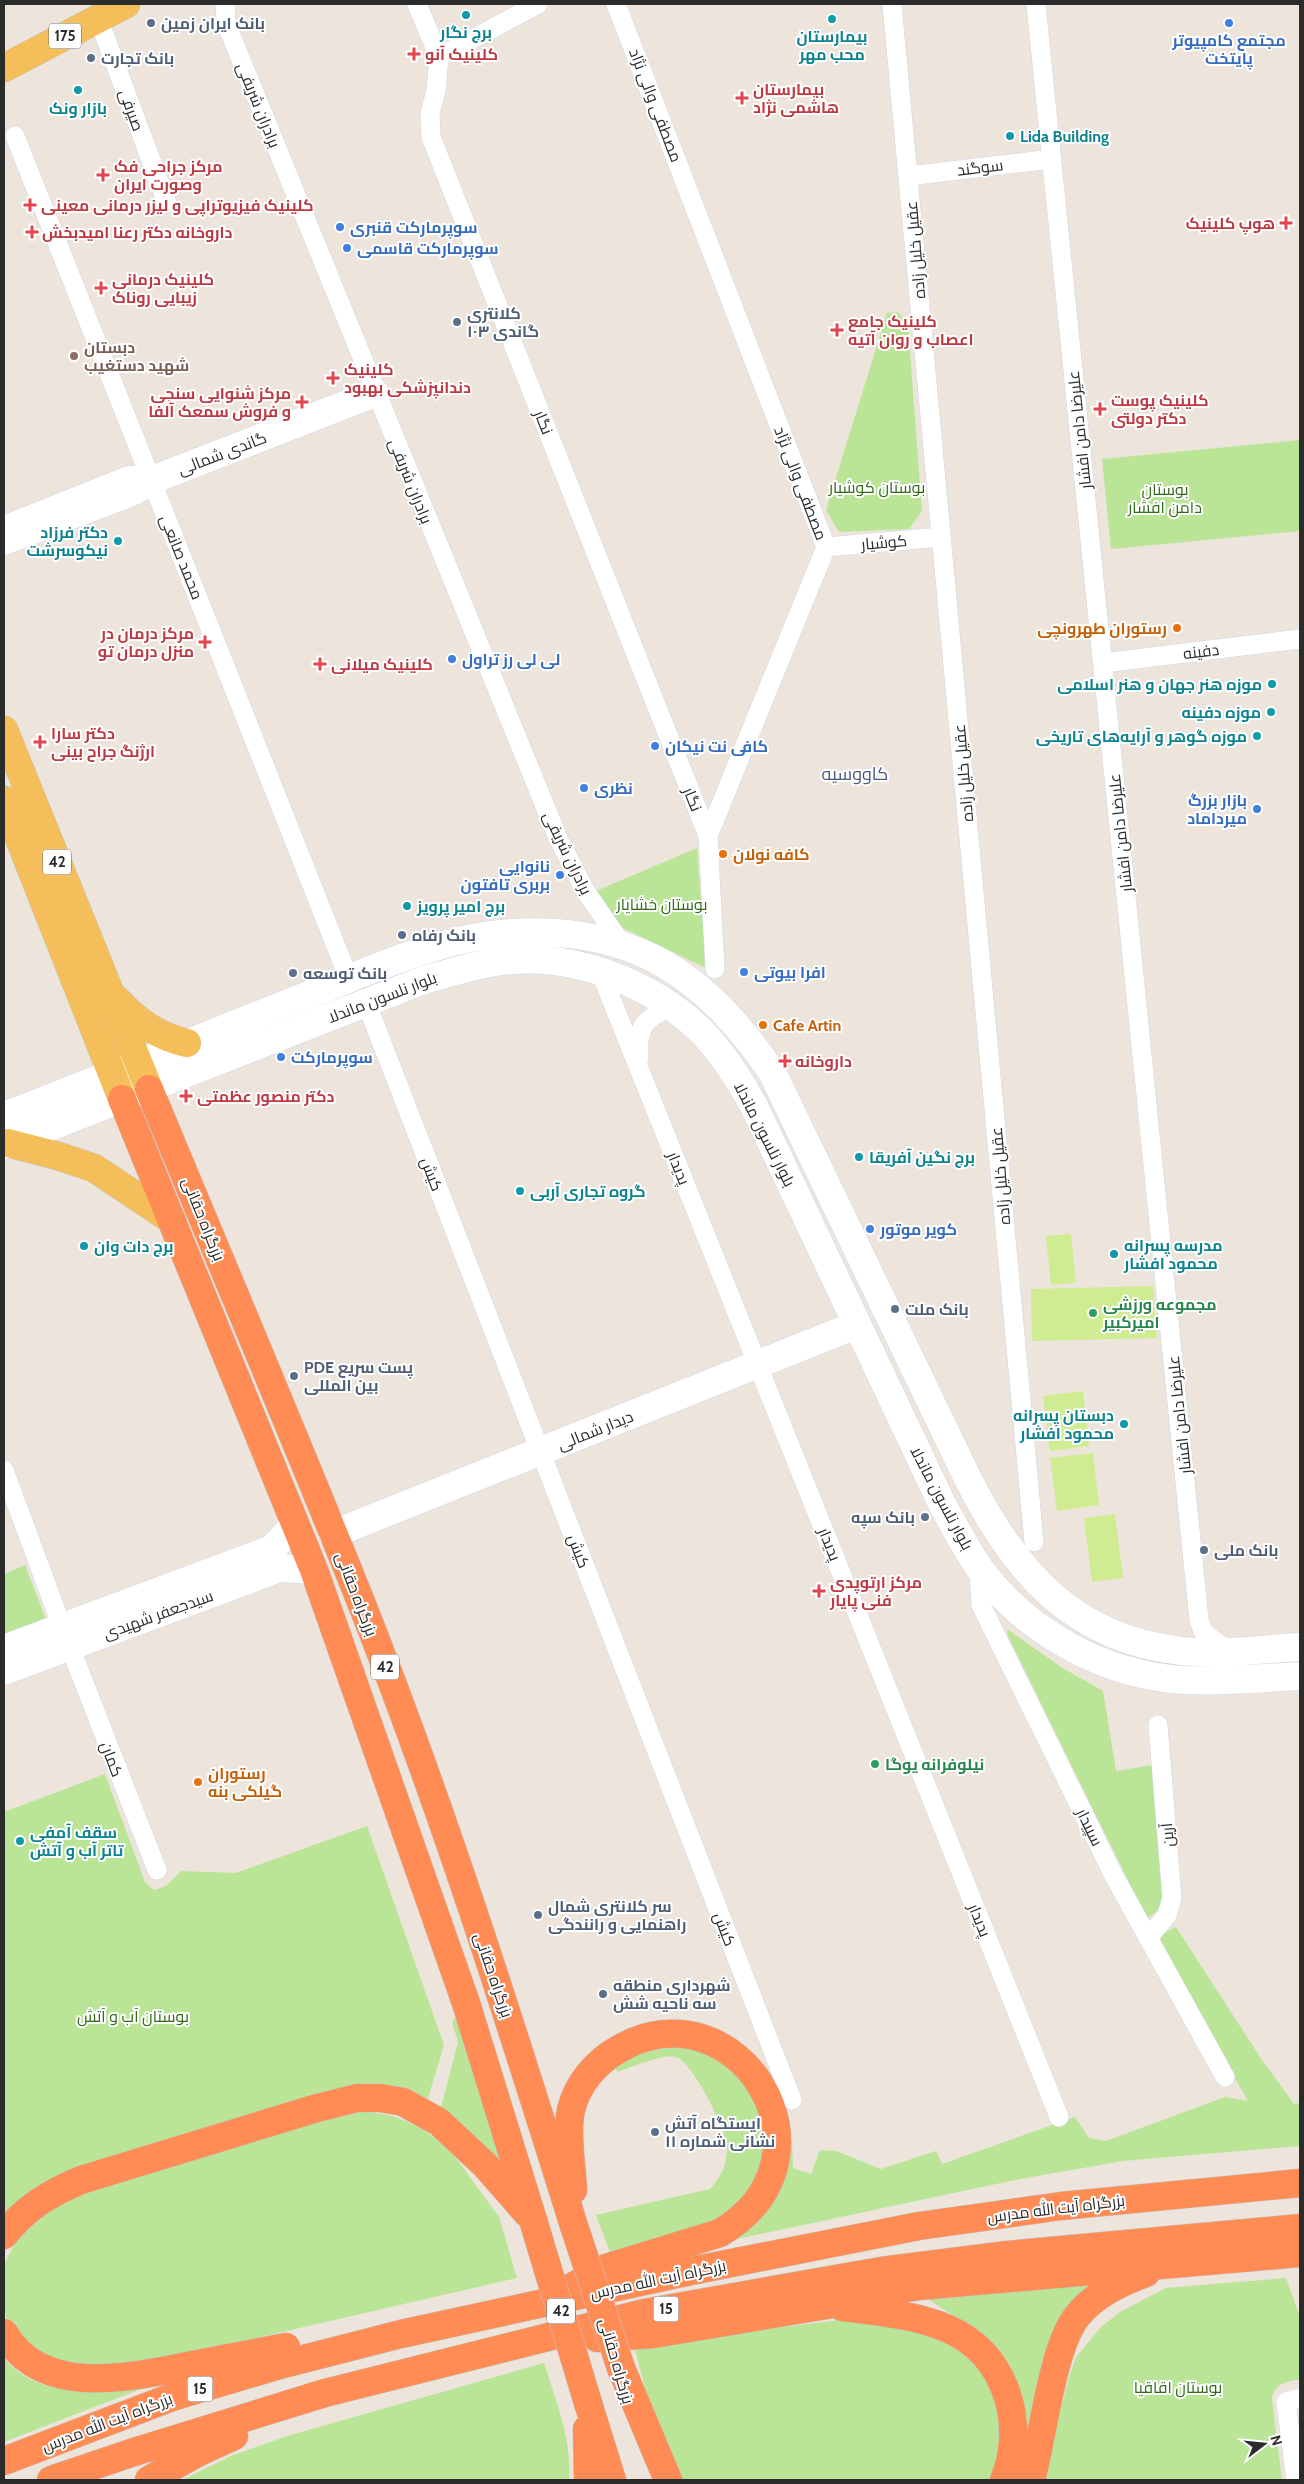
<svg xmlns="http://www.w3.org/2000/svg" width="1304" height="2484" font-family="Cabin,Cairo,sans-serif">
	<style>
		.green { fill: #bae597 }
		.pitch { fill: #d0ec93 }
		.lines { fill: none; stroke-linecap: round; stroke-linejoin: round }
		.street-casing { stroke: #d1d7e4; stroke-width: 20 }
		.secondary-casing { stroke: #d1d7e4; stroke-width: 29 }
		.primary-casing { stroke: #c4c4c4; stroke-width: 29 }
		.highway-casing { stroke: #c4c4c4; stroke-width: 29 }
		.street { stroke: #fff; stroke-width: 19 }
		.secondary { stroke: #fff; stroke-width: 28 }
		.primary { stroke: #f4bf5a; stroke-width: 28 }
		.highway { stroke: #ff8c55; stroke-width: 28 }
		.highway-bridge-casing { stroke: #c4c4c4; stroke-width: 29; stroke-linecap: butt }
		.highway-bridge { stroke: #ff8c55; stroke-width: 28 }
		.culture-dot { fill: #0f9aa8; stroke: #fff; stroke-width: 2 }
		.service-dot { fill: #5c6f8a; stroke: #fff; stroke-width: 2 }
		.shop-dot { fill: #3f7fe0; stroke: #fff; stroke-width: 2 }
		.health-dot { fill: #e0444e; stroke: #fff; stroke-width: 2 }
		.education-dot { fill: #8d6e63; stroke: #fff; stroke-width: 2 }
		.food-dot { fill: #e8710a; stroke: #fff; stroke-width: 2 }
		.leisure-dot { fill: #2e9e5b; stroke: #fff; stroke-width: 2 }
		.labels { text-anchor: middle; stroke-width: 4; stroke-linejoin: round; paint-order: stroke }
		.shield { fill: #fff; stroke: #6b6b6b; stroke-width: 1 }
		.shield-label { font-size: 15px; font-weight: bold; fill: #2b2b2b }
		.service-label { font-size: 16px; font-weight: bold; fill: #4e5e75; stroke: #fff; text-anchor: start }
		.culture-label { font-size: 16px; font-weight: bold; fill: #0d838f; stroke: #fff; text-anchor: start }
		.shop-label { font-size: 16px; font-weight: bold; fill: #366cbe; stroke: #fff; text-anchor: start }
		.health-label { font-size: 16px; font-weight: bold; fill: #be3a42; stroke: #fff; text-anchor: start }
		.street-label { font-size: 16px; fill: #2b2b2b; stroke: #fff }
		.education-label { font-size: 16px; font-weight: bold; fill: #785e54; stroke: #fff; text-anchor: start }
		.park-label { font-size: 16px; fill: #326a18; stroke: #fff }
		.food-label { font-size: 16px; font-weight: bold; fill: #c56008; stroke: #fff; text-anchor: start }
		.leisure-label { font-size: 16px; font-weight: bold; fill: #27864d; stroke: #fff; text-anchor: start }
		.neighbourhood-label { font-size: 18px; fill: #4a587d; stroke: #fff }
	</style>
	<rect width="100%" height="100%" fill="#ede4dc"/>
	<!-- green -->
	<path class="green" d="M898,312L908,324L922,511L909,529L839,532L826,510L887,313Z
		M1300,440V531L1111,549L1102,459Z
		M697,848L706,968L623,928L596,891Z
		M25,1565L47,1622L4,1638V1574Z
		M1007,1629L1061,1667L1103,1691L1116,1771L1152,1765L1165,1899L1157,1911L1147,1919L1008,1636Z
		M105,1774L145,1882L154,1890L166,1886L181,1871L236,1873L367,1826L444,2045L426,2105L400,2094L4,2218V1812Z
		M1176,1927L1260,2057L1294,2104L1300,2103V2146L1123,2161L1015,2180L737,2239L767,2206L780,2182L792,2139L793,2168L811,2174L820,2150L836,2151L881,2169L936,2151L942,2164L1075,2117L1089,2138L1106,2141L1225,2097L1248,2101L1155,1938Z
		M457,2015L506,2178L440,2111L458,2042L452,2022Z
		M670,2045L713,2050L761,2100L767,2161L729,2219L612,2258L596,2215L710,2189C721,2177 727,2165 727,2148C727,2130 693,2063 676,2057C664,2053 630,2068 617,2072L614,2065L639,2054Z
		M359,2110L393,2116L420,2127L451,2151L499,2217L517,2278L125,2368L50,2364L12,2332L4,2311V2264L22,2230L66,2196L318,2118Z
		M1286,2278L1300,2317V2379C1285,2383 1275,2382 1272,2399L1282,2480H1043L1069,2377L1076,2357L1101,2327L1120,2312L1166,2288Z
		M1104,2280L1031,2451L1018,2452L969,2326L928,2299Z
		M863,2317L952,2338L982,2370L1003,2420L995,2480H674L655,2425L634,2346Z
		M4,2358C35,2398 96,2392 141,2389L4,2442Z
		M544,2363C556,2401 572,2440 569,2480H182L231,2456L287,2436Z"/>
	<!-- pitch -->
	<path class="pitch" d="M1071,1234L1076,1283L1051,1285L1046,1236Z
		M1153,1286L1157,1338L1032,1341L1031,1289Z
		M1083,1391L1089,1446L1050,1451L1043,1396Z
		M1093,1453L1099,1505L1057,1511L1050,1458Z
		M1115,1514L1123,1578L1092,1582L1084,1518Z"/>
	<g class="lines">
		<!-- street casing -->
		<g class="street-casing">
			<path id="street" d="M225,4L226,22L232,38L558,838L586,892L623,946
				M417,4L439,57L436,91L430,113L431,137L708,836
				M616,4L826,547L708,836L715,969
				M892,4L1034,1542
				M1036,4L1199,1620L1204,1633L1227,1650
				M98,18L167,203
				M439,57L538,4
				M15,136L349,979
				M908,176L1052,159
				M826,547L941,537
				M1103,663L1300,639
				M600,971L1059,2117
				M366,1002L792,2100
				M639,1059C637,1028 642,1020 670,1007
				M4,1470L62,1627
				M979,1568L981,1605L1114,1876L1225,2077
				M70,1647L157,1870
				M1148,1938L1167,1915L1172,1898L1158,1725
				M1296,2480L1286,2402L1300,2398"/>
		</g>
		<!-- secondary casing -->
		<g class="secondary-casing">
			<path id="secondary" d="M152,480L375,393
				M4,530L129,480H152L132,492L4,541
				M4,1116C100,1079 195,1040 291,1002C338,984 386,961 435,947C508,925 596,925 664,964C709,990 743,1030 772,1072L968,1479C1015,1572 1073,1639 1182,1651C1218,1655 1264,1649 1300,1647
				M4,1145L424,980C453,972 483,962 513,960C580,955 654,985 701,1031C723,1053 739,1079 754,1106L943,1506C955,1527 966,1549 980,1569C1026,1632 1104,1675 1183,1680C1222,1682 1261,1678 1300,1676
				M333,1534L856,1325
				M4,1649L272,1549L295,1524
				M4,1671L280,1568L314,1570"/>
		</g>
		<!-- primary casing -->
		<g class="primary-casing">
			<path id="primary" d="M4,68L126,4
				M4,730L149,1089
				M4,800L122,1099
				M117,1000C138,1022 157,1036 187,1043
				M8,1143L58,1156L94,1168L172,1220"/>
		</g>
		<!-- highway casing -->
		<g class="highway-casing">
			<path id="highway" d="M149,1089C219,1258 291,1427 359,1597C441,1803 508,2015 574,2226
				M122,1099L314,1570L466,2003L533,2220
				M4,2235C25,2208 50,2193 81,2180L317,2108L357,2098H380L403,2102L439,2122L485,2165L527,2213
				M570,2288L606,2268L720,2233C848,2157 737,1981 619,2049C596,2062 577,2084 571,2110C566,2133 572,2166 573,2190
				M842,2307C914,2316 986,2320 1009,2401C1016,2427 1014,2456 1004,2480
				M4,2333C42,2399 132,2377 192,2365C223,2359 255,2353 286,2347
				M597,2338L654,2334L827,2305L869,2294L920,2286L1300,2253
				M621,2368L668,2480
				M588,2403L612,2480
				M587,2429L588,2480
				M4,2461L175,2396L276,2366L401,2334L691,2271L919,2226L1061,2206L1300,2183
				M51,2480L134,2452L325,2393L644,2313L881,2271L1007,2255L1300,2228
				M149,2480L197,2453L234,2436
				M1031,2480C1043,2438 1052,2346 1078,2315C1095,2294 1122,2282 1146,2273"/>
		</g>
		<!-- street -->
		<use href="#street" class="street"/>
		<!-- secondary -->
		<use href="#secondary" class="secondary"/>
		<!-- primary -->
		<use href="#primary" class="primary"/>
		<!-- highway -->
		<use href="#highway" class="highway"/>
		<!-- highway-bridge casing -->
		<g class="highway-bridge-casing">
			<path id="highway-bridge" d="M533,2220L588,2403
				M574,2226L621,2368"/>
		</g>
		<!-- highway-bridge -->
		<use href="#highway-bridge" class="highway-bridge"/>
	</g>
	<!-- markers -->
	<g class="culture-dot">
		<circle cx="466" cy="15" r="5"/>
		<circle cx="832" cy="19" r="5"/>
		<circle cx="78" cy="90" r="5"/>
		<circle cx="1010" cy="136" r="5"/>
		<circle cx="118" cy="541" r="5"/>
		<circle cx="1272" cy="684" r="5"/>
		<circle cx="1271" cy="712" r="5"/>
		<circle cx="1257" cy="736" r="5"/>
		<circle cx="407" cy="906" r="5"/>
		<circle cx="859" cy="1157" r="5"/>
		<circle cx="520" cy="1191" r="5"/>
		<circle cx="84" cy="1246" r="5"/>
		<circle cx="1114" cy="1254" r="5"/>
		<circle cx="1124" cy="1424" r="5"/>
		<circle cx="20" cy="1841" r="5"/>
	</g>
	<g class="service-dot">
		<circle cx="151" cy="23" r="5"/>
		<circle cx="91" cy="58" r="5"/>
		<circle cx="457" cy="322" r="5"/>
		<circle cx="402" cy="935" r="5"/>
		<circle cx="293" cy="973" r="5"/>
		<circle cx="895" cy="1309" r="5"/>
		<circle cx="294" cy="1376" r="5"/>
		<circle cx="925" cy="1517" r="5"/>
		<circle cx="1204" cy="1550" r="5"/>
		<circle cx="538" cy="1915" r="5"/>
		<circle cx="603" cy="1994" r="5"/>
		<circle cx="655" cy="2132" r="5"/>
	</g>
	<g class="shop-dot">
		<circle cx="1229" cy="23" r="5"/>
		<circle cx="340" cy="227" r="5"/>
		<circle cx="347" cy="248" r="5"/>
		<circle cx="452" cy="659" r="5"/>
		<circle cx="655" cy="746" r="5"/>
		<circle cx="584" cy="788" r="5"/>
		<circle cx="1257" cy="809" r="5"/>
		<circle cx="560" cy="875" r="5"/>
		<circle cx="744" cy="972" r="5"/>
		<circle cx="281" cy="1057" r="5"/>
		<circle cx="870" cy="1229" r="5"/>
	</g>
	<g class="health-dot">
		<path d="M411.5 46.5h5v5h5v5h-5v5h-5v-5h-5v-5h5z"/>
		<path d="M739.5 90.5h5v5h5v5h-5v5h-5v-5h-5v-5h5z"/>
		<path d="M100.5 167.5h5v5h5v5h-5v5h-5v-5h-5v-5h5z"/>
		<path d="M27.5 197.5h5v5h5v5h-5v5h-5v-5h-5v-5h5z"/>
		<path d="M1283.5 215.5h5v5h5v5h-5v5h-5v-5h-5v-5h5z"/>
		<path d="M29.5 224.5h5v5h5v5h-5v5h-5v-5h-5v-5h5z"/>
		<path d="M98.5 280.5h5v5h5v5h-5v5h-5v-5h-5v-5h5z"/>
		<path d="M834.5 322.5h5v5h5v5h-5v5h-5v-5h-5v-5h5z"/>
		<path d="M330.5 370.5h5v5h5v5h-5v5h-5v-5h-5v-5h5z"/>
		<path d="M299.5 394.5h5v5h5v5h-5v5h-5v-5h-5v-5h5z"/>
		<path d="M1097.5 401.5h5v5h5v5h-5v5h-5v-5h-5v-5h5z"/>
		<path d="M202.5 634.5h5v5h5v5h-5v5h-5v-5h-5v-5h5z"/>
		<path d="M317.5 656.5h5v5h5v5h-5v5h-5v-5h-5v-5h5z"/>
		<path d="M37.5 734.5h5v5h5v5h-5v5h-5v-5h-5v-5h5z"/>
		<path d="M782.5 1053.5h5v5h5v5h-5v5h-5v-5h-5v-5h5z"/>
		<path d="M183.5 1088.5h5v5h5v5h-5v5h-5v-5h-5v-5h5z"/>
		<path d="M816.5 1583.5h5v5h5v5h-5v5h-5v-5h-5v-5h5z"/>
	</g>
	<circle class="education-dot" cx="74" cy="356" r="5"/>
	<g class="food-dot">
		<circle cx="1177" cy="628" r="5"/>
		<circle cx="723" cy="854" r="5"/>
		<circle cx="763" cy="1025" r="5"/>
		<circle cx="198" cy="1782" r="5"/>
	</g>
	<g class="leisure-dot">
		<circle cx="1093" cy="1313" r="5"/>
		<circle cx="875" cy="1764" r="5"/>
	</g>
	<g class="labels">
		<!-- shield labels -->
		<g class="shield">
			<rect x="49" y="23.5" width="32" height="25" rx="4"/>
			<rect x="43" y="849.5" width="28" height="25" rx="4"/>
			<rect x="371" y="1654.5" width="28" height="25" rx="4"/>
			<rect x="653.5" y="2296.5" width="25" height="25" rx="4"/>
			<rect x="547" y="2298.5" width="28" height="25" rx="4"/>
			<rect x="187.5" y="2376.5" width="25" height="25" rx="4"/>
		</g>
		<g class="shield-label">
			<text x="65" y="41">175</text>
			<text x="57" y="867">42</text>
			<text x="385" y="1672">42</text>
			<text x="666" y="2314">15</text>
			<text x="561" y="2316">42</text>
			<text x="200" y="2394">15</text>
		</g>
		<!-- service labels -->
		<g class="service-label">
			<text x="161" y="29">بانک ایران زمین</text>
			<text x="101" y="64">بانک تجارت</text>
			<text x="467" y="319">کلانتری<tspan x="467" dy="18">۱۰۳ گاندی</tspan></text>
			<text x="412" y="941">بانک رفاه</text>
			<text x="303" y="979">بانک توسعه</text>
			<text x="905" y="1315">بانک ملت</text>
			<text x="304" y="1373">PDE پست سریع<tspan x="304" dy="18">بین المللی</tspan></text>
			<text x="915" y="1523" text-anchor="end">بانک سپه</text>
			<text x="1214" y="1556">بانک ملی</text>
			<text x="548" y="1912">سر کلانتری شمال<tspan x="548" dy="18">راهنمایی و رانندگی</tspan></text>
			<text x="613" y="1991">شهرداری منطقه<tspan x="613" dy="18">سه ناحیه شش</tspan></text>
			<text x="665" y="2129">ایستگاه آتش<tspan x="665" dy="18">نشانی شماره ۱۱</tspan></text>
		</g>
		<!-- culture labels -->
		<g class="culture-label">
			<text x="466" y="38" text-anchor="middle">برج نگار</text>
			<text x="832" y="42" text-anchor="middle">بیمارستان<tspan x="832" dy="18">محب مهر</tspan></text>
			<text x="78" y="114" text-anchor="middle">بازار ونک</text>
			<text x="1020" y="142">Lida Building</text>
			<text x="108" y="538" text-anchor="end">دکتر فرزاد<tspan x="108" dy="18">نیکوسرشت</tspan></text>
			<text x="1262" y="690" text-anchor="end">موزه هنر جهان و هنر اسلامی</text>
			<text x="1261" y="718" text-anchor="end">موزه دفینه</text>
			<text x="1247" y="742" text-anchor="end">موزه گوهر و آرایه‌های تاریخی</text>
			<text x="417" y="912">برج امیر پرویز</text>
			<text x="869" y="1163">برج نگین آفریقا</text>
			<text x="530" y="1197">گروه تجاری آربی</text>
			<text x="1124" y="1251">مدرسه پسرانه<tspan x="1124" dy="18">محمود افشار</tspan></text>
			<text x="94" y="1252">برج دات وان</text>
			<text x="1114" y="1421" text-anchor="end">دبستان پسرانه<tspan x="1114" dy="18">محمود افشار</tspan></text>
			<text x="30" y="1838">سقف آمفی<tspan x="30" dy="18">تاتر آب و آتش</tspan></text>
		</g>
		<!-- shop labels -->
		<g class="shop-label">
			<text x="1229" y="46" text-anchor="middle">مجتمع کامپیوتر<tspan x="1229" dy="18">پایتخت</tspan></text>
			<text x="350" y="233">سوپرمارکت قنبری</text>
			<text x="357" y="254">سوپرمارکت قاسمی</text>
			<text x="462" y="665">لی لی رز تراول</text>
			<text x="665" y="752">کافی نت نیکان</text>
			<text x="594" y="794">نظری</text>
			<text x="1247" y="806" text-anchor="end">بازار بزرگ<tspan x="1247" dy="18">میرداماد</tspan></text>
			<text x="550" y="872" text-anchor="end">نانوایی<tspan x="550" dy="18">بربری تافتون</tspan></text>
			<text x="754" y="978">افرا بيوتى</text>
			<text x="291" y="1063">سوپرمارکت</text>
			<text x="880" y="1235">کویر موتور</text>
		</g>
		<!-- health labels -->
		<g class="health-label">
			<text x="425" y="60">کلینیک آنو</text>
			<text x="753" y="95">بیمارستان<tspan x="753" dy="18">هاشمی نژاد</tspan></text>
			<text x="114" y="172">مرکز جراحی فک<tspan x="114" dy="18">وصورت ایران</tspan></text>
			<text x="41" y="211">کلینیک فیزیوتراپی و لیزر درمانی معینی</text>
			<text x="1275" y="229" text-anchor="end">هوپ کلینیک</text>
			<text x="42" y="238">داروخانه دکتر رعنا امیدبخش</text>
			<text x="112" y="285">کلینیک درمانی<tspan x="112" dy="18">زیبایی روناک</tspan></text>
			<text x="848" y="327">کلینیک جامع<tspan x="848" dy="18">اعصاب و روان آتیه</tspan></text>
			<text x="344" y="375">کلینیک<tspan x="344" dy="18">دندانپزشکی بهبود</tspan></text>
			<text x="291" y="399" text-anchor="end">مرکز شنوایی سنجی<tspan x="291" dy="18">و فروش سمعک آلفا</tspan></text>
			<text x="1111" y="406">کلینیک پوست<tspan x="1111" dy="18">دکتر دولتى</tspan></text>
			<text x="194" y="639" text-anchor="end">مرکز درمان در<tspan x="194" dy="18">منزل درمان تو</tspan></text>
			<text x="331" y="670">کلینیک میلانی</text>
			<text x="51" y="739">دکتر سارا<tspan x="51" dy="18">ارژنگ جراح بینی</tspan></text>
			<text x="795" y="1067">داروخانه</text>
			<text x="197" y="1102">دکتر منصور عظمتی</text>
			<text x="830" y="1588">مرکز ارتوپدی<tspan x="830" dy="18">فنی پایار</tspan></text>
		</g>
		<!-- street labels -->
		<g class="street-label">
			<text transform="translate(259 105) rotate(68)" y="6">برادران شریفی</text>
			<text transform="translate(656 105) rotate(69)" y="6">مصطفی والی نژاد</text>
			<text transform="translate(132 110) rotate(70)" y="6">صیرفی</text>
			<text transform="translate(980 167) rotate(-7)" y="6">سوگند</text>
			<text transform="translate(915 250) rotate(-95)" y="6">عقیل خلیل زاده</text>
			<text transform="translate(544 422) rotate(68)" y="6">نگار</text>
			<text transform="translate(1079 430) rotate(-96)" y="6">علیرضا دامن افشار</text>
			<text transform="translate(222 453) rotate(-21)" y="6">گاندی شمالی</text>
			<text transform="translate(411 481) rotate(68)" y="6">برادران شریفی</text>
			<text transform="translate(801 483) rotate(69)" y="6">مصطفی والی نژاد</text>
			<text transform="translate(884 542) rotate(-5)" y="6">کوشیار</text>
			<text transform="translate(182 557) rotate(68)" y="6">محمد صانعی</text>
			<text transform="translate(1201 651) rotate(-7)" y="6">دفینه</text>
			<text transform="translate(963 773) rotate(-95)" y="6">عقیل خلیل زاده</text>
			<text transform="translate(693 799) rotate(68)" y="6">نگار</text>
			<text transform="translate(1120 833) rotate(-96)" y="6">علیرضا دامن افشار</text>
			<text transform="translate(568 853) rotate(64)" y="6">برادران شریفی</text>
			<text transform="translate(382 997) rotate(-21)" y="6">بلوار نلسون ماندلا</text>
			<text transform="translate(765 1134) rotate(63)" y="6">بلوار نلسون ماندلا</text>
			<text transform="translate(679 1168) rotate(68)" y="6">پدیدار</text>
			<text transform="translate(432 1174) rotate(69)" y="6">کیش</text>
			<text transform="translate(1000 1176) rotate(-95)" y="6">عقیل خلیل زاده</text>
			<text transform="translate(204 1219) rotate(68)" y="6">بزرگراه حقانی</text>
			<text transform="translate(1179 1415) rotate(-96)" y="6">علیرضا دامن افشار</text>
			<text transform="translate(595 1430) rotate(-22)" y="6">دیدار شمالی</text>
			<text transform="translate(942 1498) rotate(62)" y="6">بلوار نلسون ماندلا</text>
			<text transform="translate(830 1544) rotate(68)" y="6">پدیدار</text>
			<text transform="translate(579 1551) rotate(69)" y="6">کیش</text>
			<text transform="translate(357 1594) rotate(69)" y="6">بزرگراه حقانی</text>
			<text transform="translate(158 1614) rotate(-20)" y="6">سیدجعفر شهیدی</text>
			<text transform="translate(112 1759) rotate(69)" y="6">کمان</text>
			<text transform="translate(1090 1827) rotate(64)" y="6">سپیدار</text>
			<text transform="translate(1167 1835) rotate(-95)" y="6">آرین</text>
			<text transform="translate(980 1920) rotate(68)" y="6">پدیدار</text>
			<text transform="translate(725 1929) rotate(69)" y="6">کیش</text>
			<text transform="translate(494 1975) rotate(71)" y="6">بزرگراه حقانی</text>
			<text transform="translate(1056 2208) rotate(-7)" y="6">بزرگراه آیت الله مدرس</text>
			<text transform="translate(658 2279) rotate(-12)" y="6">بزرگراه آیت الله مدرس</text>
			<text transform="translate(617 2361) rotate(74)" y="6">بزرگراه حقانی</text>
			<text transform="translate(107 2422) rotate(-21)" y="6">بزرگراه آیت الله مدرس</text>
		</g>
		<!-- education labels -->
		<g class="education-label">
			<text x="84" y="353">دبستان<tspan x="84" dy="18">شهید دستغیب</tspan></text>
		</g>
		<!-- park labels -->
		<g class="park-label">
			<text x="877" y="493">بوستان کوشیار</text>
			<text x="1165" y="495">بوستان<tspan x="1165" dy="18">دامن افشار</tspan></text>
			<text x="662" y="910">بوستان خشایار</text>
			<text x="133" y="2022">بوستان آب و آتش</text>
			<text x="1178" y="2393">بوستان اقاقیا</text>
		</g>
		<!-- food labels -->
		<g class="food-label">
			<text x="1167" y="634" text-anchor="end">رستوران طهرونچى</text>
			<text x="733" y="860">کافه نولان</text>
			<text x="773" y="1031">Cafe Artin</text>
			<text x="208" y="1779">رستوران<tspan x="208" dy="18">گیلکی بنه</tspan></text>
		</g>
		<!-- leisure labels -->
		<g class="leisure-label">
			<text x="1103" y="1310">مجموعه ورزشی<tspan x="1103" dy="18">امیرکبیر</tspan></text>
			<text x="885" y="1770">نیلوفرانه یوگا</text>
		</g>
		<!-- neighbourhood labels -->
		<g class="neighbourhood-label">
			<text x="855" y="780">کاووسیه</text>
		</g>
	</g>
	<!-- border -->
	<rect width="1304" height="2484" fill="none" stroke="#2b2b2b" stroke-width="10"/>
	<!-- north arrow -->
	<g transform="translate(1264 2444) rotate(74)" stroke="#ffffff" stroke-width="4" paint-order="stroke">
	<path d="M0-4L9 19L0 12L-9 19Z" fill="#2b2b2b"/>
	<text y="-8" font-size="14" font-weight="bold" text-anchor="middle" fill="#2b2b2b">N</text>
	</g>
</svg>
